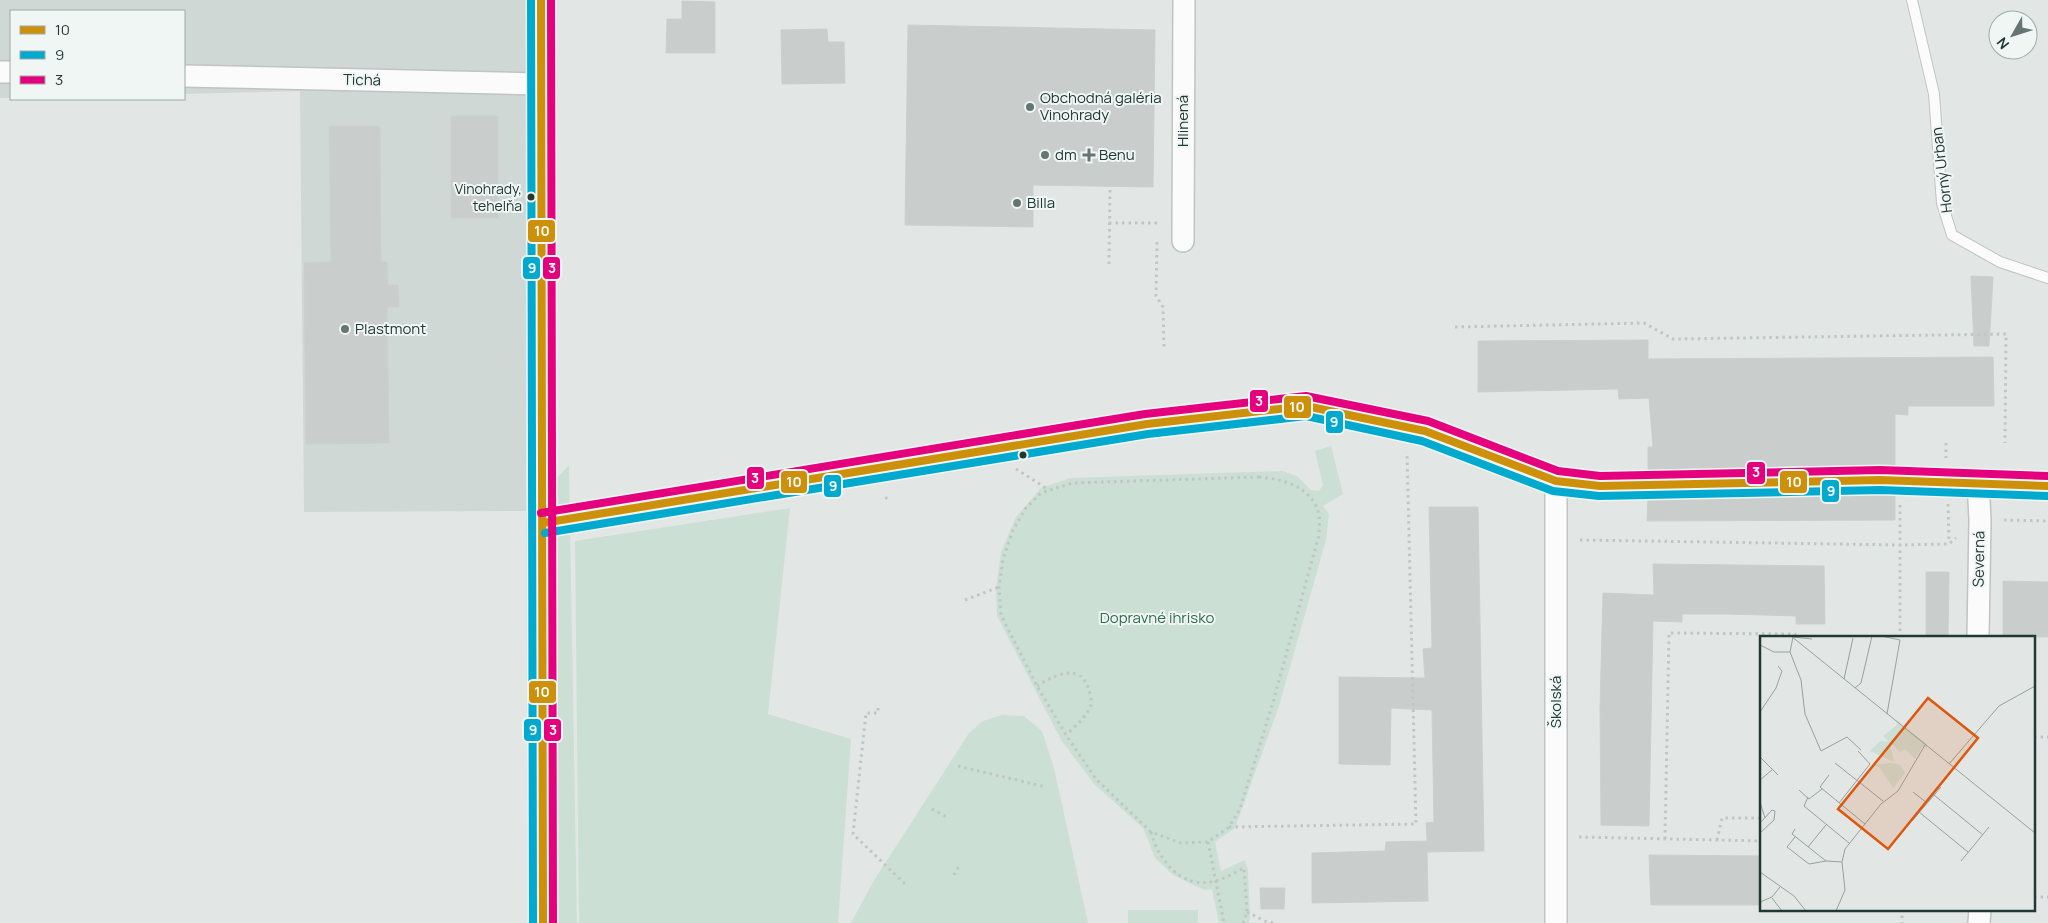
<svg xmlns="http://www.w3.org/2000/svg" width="2048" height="923" font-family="Manrope,sans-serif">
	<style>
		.built { fill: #d0d8d5 }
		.green { fill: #ccdfd4 }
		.building { fill: #c9cecc; stroke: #cbd0ce }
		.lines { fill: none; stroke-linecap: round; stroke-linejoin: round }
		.lane-casing { stroke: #bfc4c2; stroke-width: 12 }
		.street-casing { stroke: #bfc4c2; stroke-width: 24 }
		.secondary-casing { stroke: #bec5c3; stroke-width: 30 }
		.path { stroke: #bfc7c6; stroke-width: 3; stroke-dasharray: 2.5 4; stroke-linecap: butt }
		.lane { stroke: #fbfbfb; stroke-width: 10 }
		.street { stroke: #fbfbfb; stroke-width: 21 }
		.secondary { stroke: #fbfbfb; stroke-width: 28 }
		.bus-1-casing { stroke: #f0f6f4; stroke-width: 11 }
		.bus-2-casing { stroke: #f0f6f4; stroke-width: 11 }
		.bus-3-casing { stroke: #f0f6f4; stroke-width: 11 }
		.bus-1 { stroke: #cc900b; stroke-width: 8 }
		.bus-2 { stroke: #00a9ce; stroke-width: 8 }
		.bus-3 { stroke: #e5007d; stroke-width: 8 }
		.poi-dot { fill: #657573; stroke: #f0f6f4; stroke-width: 2 }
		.bus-dot { fill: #223835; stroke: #f0f6f4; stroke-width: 2 }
		.labels { text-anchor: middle; stroke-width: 4; stroke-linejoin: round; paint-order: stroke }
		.bus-label { font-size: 14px; fill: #223835; stroke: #f0f6f4; text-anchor: end }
		.street-label { font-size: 15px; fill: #223835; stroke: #f0f6f4 }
		.poi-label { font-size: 15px; fill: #223835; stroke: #f0f6f4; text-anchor: start }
		.park-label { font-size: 15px; fill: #2f6c4e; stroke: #f0f6f4 }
		.inset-road { fill: none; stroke: #95a19f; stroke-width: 1 }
		.view { fill: #de570e; fill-opacity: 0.15; stroke: #de570e; stroke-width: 2.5 }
		.inset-edge { fill: none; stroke: #223835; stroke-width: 2.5 }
		.line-badge { stroke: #f0f6f4; stroke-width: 2 }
		.badge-label { font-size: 14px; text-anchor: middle; font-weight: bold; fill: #fff }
	</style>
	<rect width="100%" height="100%" fill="#e2e7e5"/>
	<!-- built -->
	<path class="built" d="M0,0H526V511L304,512L300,91L184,94V11H11V98H0Z"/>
	<!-- green -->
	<path class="green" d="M1331,446L1343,494L1323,506L1329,514L1326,540L1279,706L1235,828L1215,842L1221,871L1245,860L1248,870L1250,917L1249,923H1219L1212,889L1204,890L1173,875L1155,858L1143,828L1095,785L1061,740L997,616L996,589L1001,552L1016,517L1041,488L1070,478L1283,471L1298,477L1311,490L1319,491L1323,485L1315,451Z
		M569,465L577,923H528L526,511Z
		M790,508L768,714L851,739L838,923H579L575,541Z
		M1002,715L1024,716L1042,731L1054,768L1088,923H851L873,882L969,733L983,721Z
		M1128,910H1198V923H1128Z"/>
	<!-- building -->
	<path class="building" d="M682,1L715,2V53H666L667,19H682Z
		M908,25L1155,30L1153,187L1033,185V227L905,225Z
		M827,29L828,42H844L845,83L782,84L781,30Z
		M451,116H498V218H451Z
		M329,126H380L381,262H387L388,285H398L399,307H387L389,443L306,444L304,263L331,262Z
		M1971,276L1993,277L1989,346H1974Z
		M1648,340V359L1993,357L1994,406H1908V415L1895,414V468L1648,472V447H1653L1649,398L1619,399L1618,389L1478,392V341Z
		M1824,493H1895V520L1647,521L1648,497Z
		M1429,507H1478L1484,851L1427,852L1428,901L1312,903V853L1385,851L1386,842L1427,841L1426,823L1434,822L1432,710L1391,708L1390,765L1339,764V677L1425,678L1423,649L1432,648Z
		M1653,564L1824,566L1825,624H1796V616L1727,614H1682V622L1653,621L1649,826L1601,825L1600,708L1603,593L1654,595Z
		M1926,572H1949L1948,637H1926Z
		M2003,581L2048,582V637H2003Z
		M1649,855L1762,856V905H1651Z
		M1260,888H1285L1284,909H1261Z"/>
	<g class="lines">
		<!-- lane casing -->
		<g class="lane-casing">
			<path id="lane" d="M1912,0L1934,94L1942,203L1952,235L2000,262L2048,278"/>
		</g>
		<!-- street casing -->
		<g class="street-casing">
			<path id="street" d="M0,72H11
				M184,76L541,84
				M1183,241L1184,0
				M543,523L1147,424L1306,406L1425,431L1556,481L1600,486C1749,483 1899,475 2048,486
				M1978,637L1980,520L1978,481
				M1556,923V481
				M1979,923L1980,909"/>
		</g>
		<!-- secondary casing -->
		<g class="secondary-casing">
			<path id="secondary" d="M541,0L543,923"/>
		</g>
		<!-- path -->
		<path class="path" d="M1109,223H1161
			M1157,242L1156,296L1163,307L1164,349
			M1109,264L1110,188
			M1455,327L1644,323L1673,339L2006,334L2005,443
			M1946,443V458
			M1016,469L1049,490
			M1259,477C1283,479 1313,487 1319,515C1320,521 1319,528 1319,535L1274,699L1240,809L1229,827L1208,842L1181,843L1151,832L1096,779L1066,735L1037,686L1001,615L999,587L1003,559L1013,530L1026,508L1041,493L1072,483Z
			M885,498H888
			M1948,504L1949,543
			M1900,505V637
			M2004,520L2048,521
			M1580,540L1899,545L1949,544L1956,538
			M965,600L999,587
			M1037,686C1053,676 1081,661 1089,690C1090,694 1092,700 1091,705C1086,718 1075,726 1066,735
			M878,708V713H866L853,834L906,885
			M2034,737H2048
			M958,766L1046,787
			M932,809L949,818
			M1229,827L1416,824L1407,452
			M1151,832C1158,860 1182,890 1215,881C1225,879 1235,872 1244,868L1247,912L1243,923
			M1579,837L1762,841
			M1665,839L1669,633L1795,634V637
			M1717,840L1722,818H1762
			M1208,842L1224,923
			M954,875L960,864
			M2034,897H2048
			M1902,909V923
			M1247,912L1267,922L1275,923"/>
		<!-- lane -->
		<use href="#lane" class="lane"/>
		<!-- street -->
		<use href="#street" class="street"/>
		<!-- secondary -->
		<use href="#secondary" class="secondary"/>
		<!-- bus-1 casing -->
		<g class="bus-1-casing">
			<path id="bus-1" d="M541,0L543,923
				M543,523L1147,424L1306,406L1425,431L1556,481L1600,486L1880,480L2048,486"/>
		</g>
		<!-- bus-2 casing -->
		<g class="bus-2-casing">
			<path id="bus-2" d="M531,0L533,923
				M545,533L1148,434L1306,416L1422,441L1553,491L1599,496L1880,490L2047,496"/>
		</g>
		<!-- bus-3 casing -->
		<g class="bus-3-casing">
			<path id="bus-3" d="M551,0L553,923
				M541,513L1145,414L1306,396L1428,421L1558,471L1600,476L1880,470L2048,476"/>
		</g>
		<!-- bus-1 -->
		<use href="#bus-1" class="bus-1"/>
		<!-- bus-2 -->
		<use href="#bus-2" class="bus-2"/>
		<!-- bus-3 -->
		<use href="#bus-3" class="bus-3"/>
	</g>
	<!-- markers -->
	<g class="poi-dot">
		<circle cx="1030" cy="107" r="5"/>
		<circle cx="1045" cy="155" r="5"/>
		<path d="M1086.5 147.5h5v5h5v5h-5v5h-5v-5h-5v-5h5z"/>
		<circle cx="1017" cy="203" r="5"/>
		<circle cx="345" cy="329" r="5"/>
	</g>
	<g class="bus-dot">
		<circle cx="531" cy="197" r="4.5"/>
		<circle cx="1023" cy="455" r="4.5"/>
	</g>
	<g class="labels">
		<!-- bus labels -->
		<g class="bus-label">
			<text x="522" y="194">Vinohrady,<tspan x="522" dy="17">tehelňa</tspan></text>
		</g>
		<!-- street labels -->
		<g class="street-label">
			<text transform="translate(362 80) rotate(1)" y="5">Tichá</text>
			<text transform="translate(1183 121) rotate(-90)" y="5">Hlinená</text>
			<text transform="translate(1942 170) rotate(-97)" y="5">Horný Urban</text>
			<text transform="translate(1979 559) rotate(-89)" y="5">Severná</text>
			<text transform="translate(1556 702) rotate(-90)" y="5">Školská</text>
		</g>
		<!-- poi labels -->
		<g class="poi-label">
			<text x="1040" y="103">Obchodná galéria<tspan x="1040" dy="17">Vinohrady</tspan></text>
			<text x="1055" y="160">dm</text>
			<text x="1099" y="160">Benu</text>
			<text x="1027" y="208">Billa</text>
			<text x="355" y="334">Plastmont</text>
		</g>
		<!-- park labels -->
		<g class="park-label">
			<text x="1157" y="623">Dopravné ihrisko</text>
		</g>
	</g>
	<!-- overview -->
	<g transform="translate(1760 636)">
		<rect width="275" height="275" fill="#e2e7e5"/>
		<path d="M136,84L167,108V113L163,110L155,123L145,113L140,116L130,107L134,126L110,115L120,105L129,106L123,100L137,89ZM131,127L140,129L145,137L133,152L135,155L119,131L112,129Z" fill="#ccdfd4"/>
		<path class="inset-road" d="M31,0L275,197M122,0L140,4L127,78M0,9L14,16H30L33,1L52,3M30,16L41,44L45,78L61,115L87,101L101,114M84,43L93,2M95,52L101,47L112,0M0,76L16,52L22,35L18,30M0,121L18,139M75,127L123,165M189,128L239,70L275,50M69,139L60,151L105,188M0,144L13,133M39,154L49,163L62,153M153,156L167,167M174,159L223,199M48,161L44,170L89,207M0,166L5,182M79,167L110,128L98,115M159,176L208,216M152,185L181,151M0,187L12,174L15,175L14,184L0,197M35,193L32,198L66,225L82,226M35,201L27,211L49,228L66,225M48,211L66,189M201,225L229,191M0,236L34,260L46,275M12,262L22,275M0,266L12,261L20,251M76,275L85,254L82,226L85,213L121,168L138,155L165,109"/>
		<path class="view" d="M168,62L218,102L128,213L78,173Z"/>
		<rect width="275" height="275" class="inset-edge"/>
	</g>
	<g class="line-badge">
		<rect x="527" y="219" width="29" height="24" rx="5" fill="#cc900b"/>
		<rect x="522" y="256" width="19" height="24" rx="5" fill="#00a9ce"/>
		<rect x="542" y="256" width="19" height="24" rx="5" fill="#e5007d"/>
		<rect x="1249" y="389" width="20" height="24" rx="5" fill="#e5007d"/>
		<rect x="1283" y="395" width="29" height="24" rx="5" fill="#cc900b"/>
		<rect x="1325" y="410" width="19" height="24" rx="5" fill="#00a9ce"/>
		<rect x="1746" y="461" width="20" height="24" rx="5" fill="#e5007d"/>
		<rect x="746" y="466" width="19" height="24" rx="5" fill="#e5007d"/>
		<rect x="1779" y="470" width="29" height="24" rx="5" fill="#cc900b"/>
		<rect x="780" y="470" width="28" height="24" rx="5" fill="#cc900b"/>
		<rect x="823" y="474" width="19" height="24" rx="5" fill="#00a9ce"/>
		<rect x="1821" y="479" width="19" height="24" rx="5" fill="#00a9ce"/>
		<rect x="528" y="680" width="29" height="24" rx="5" fill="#cc900b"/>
		<rect x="523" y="718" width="19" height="24" rx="5" fill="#00a9ce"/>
		<rect x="543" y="718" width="19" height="24" rx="5" fill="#e5007d"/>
	</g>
	<g class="badge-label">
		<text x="542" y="236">10</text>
		<text x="532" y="273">9</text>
		<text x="552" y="273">3</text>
		<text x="1259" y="406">3</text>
		<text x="1297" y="412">10</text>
		<text x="1334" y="427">9</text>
		<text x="1756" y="477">3</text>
		<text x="755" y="483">3</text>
		<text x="1794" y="487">10</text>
		<text x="794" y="487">10</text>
		<text x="833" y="491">9</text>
		<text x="1831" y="496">9</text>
		<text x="542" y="697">10</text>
		<text x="533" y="735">9</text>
		<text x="553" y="735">3</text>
	</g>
	<!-- legend -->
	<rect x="10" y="10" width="175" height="90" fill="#f0f6f4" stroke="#9eaaa8"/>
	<rect x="20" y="26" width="25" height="8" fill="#cc900b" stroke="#9eaaa8"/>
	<text x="55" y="35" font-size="15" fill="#223835">10</text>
	<rect x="20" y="51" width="25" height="8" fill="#00a9ce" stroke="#9eaaa8"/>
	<text x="55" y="60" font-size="15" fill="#223835">9</text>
	<rect x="20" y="76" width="25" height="8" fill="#e5007d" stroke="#9eaaa8"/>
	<text x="55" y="85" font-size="15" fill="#223835">3</text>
	<!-- north arrow -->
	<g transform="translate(2013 35) rotate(231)"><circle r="24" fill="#f0f6f4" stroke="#9eaaa8"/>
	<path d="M0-4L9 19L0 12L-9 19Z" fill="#657573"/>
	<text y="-8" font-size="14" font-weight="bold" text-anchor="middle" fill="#223835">N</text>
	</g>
</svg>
